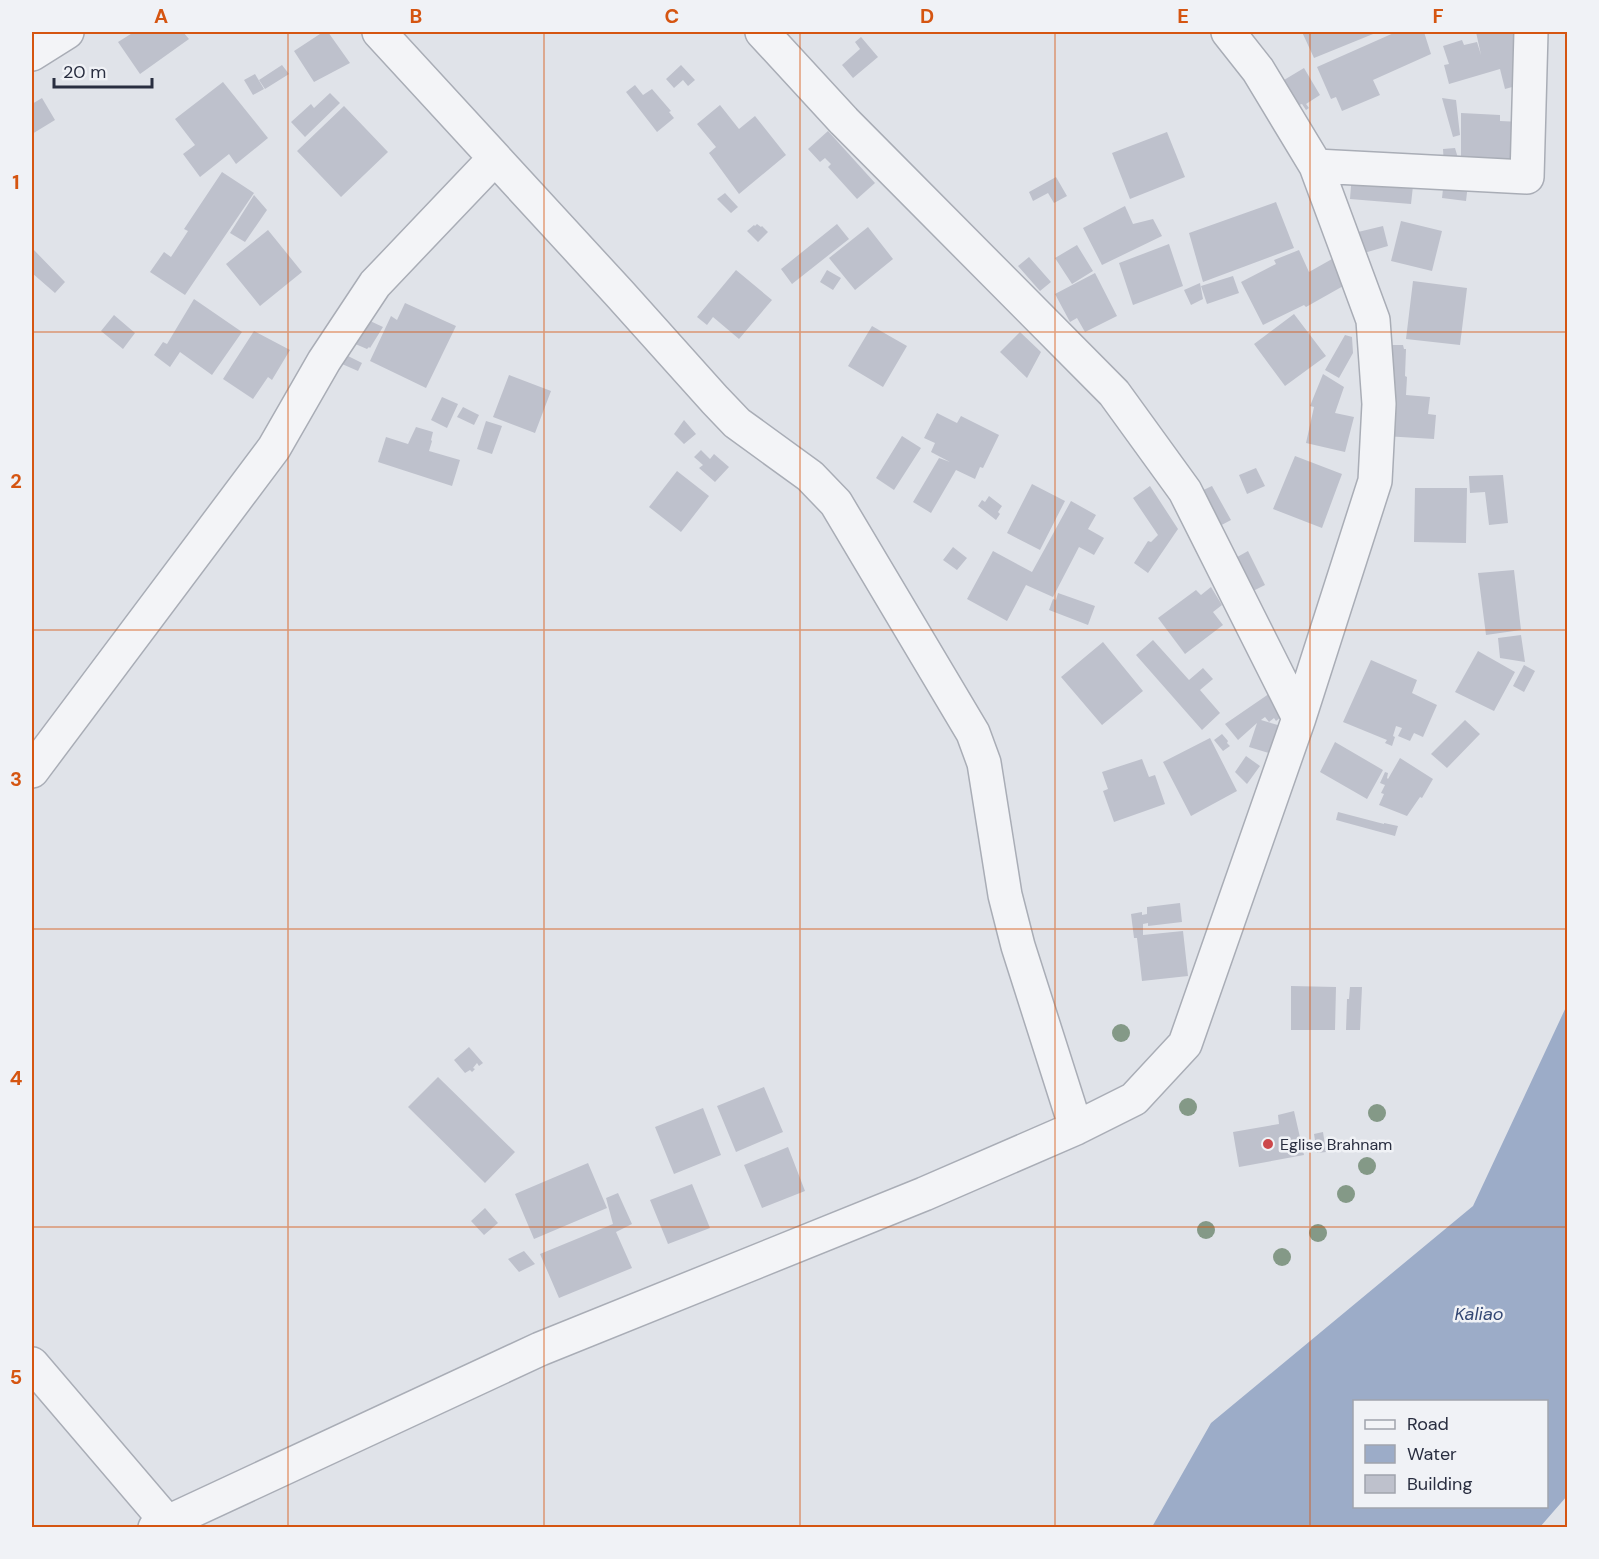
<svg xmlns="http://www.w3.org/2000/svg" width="1599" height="1559" font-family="'DM Sans',sans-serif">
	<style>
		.water { fill: #9cacc8; fill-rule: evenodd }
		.building { fill: #bec1cc }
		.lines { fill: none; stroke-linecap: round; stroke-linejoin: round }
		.street-casing { stroke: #a9adb6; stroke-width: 36 }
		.street { stroke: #f3f4f7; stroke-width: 33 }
		.tree { fill: #849987 }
		.grid { fill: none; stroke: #d55511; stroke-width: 1.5; stroke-opacity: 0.55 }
		.poi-dot { fill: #cc474a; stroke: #f0f2f6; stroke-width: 2 }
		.labels { text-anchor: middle; stroke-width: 5; stroke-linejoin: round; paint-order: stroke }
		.poi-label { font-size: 16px; fill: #292e40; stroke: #f0f2f6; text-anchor: start }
		.water-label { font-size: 18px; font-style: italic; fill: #344874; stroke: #f0f2f6 }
		.neatline { fill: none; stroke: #d55511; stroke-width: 2 }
		.grid-label { font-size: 20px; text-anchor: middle; font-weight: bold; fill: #d55511 }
	</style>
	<rect width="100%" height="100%" fill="#e0e3e9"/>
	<!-- water -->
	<path class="water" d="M1567,1005V1496L1540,1527H1152L1211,1423L1473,1206ZM1354,1402H1546V1506H1354Z"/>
	<!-- building -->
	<path class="building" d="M134,32H183L189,39L140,74L118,42Z
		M323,32H328L350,63L314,82L294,51Z
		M1302,32H1378L1314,58Z
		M1396,32H1424L1431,54L1373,80L1380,95L1342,111L1336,97L1331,99L1317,67Z
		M1476,32H1517L1523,84L1505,89L1500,69L1449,84L1444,65L1449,64L1443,46L1462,40L1464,45L1477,42L1481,55Z
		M861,37L878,57L853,78L842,65L860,49L855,42Z
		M282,65L289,74L265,89L259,80Z
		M681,65L695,80L688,86L683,80L674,88L666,79Z
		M1304,68L1320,95L1306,104L1309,108L1306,110L1302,104L1299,105L1284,80Z
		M255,74L264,89L253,95L244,80Z
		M223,82L268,138L236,164L229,154L200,177L183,154L195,145L175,119Z
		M635,85L643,95L652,89L671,111L669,112L674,118L657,132L626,92Z
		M330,93L340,103L305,137L291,122L311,104L314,108Z
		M42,98L55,120L32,134V104Z
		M1442,98L1456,100L1460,135L1453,137Z
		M720,105L739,129L755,116L786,155L739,194L709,153L716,147L697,124Z
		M344,106L388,152L341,197L297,151Z
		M1461,113L1500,115V121L1522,122L1518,172L1461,169Z
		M828,131L875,183L857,199L828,167L831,164L825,158L820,162L808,149Z
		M1167,132L1185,177L1130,199L1112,153Z
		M1455,148L1460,165L1444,166L1443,149Z
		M222,172L254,193L185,295L150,272L164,252L171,257L188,231L184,229Z
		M1352,173L1414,177L1411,204L1350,199Z
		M1056,177L1067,196L1054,203L1048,193L1033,201L1029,192Z
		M1444,180L1468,184L1466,201L1442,198Z
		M725,193L738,207L731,213L717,199Z
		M254,195L267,210L245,242L230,233Z
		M1276,202L1294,248L1203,282L1189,233Z
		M1125,206L1133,224L1153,219L1162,236L1102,265L1083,228Z
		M1401,221L1442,231L1432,271L1391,261Z
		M757,224L761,227L762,226L768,232L758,242L747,231L754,225L755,226Z
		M837,224L849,239L792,284L781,269Z
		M1383,226L1388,246L1364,253L1358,232Z
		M868,227L893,259L855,290L829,258Z
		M268,230L302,272L260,306L226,264Z
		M1169,244L1183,286L1133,305L1119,263Z
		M1077,245L1093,271L1072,284L1055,258Z
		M32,248L65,282L55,293L32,273Z
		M1299,250L1309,272L1332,259L1345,285L1306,307L1304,305L1263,325L1241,282L1276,264L1274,260Z
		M1029,257L1051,282L1040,291L1018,266Z
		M736,270L772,300L739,339L713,317L707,325L697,317Z
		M827,270L841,278L833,290L820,282Z
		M1095,273L1117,316L1085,332L1077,318L1070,322L1055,294Z
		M1233,276L1239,293L1207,304L1201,286Z
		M1413,281L1467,288L1460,345L1406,339Z
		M1200,283L1203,299L1191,305L1184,290Z
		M194,299L242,332L212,375L180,352L170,367L154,355L163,342L167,344Z
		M405,303L456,326L426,388L370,361L391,316L397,320Z
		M1294,314L1326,356L1285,386L1254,344Z
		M114,315L135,333L123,349L101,331Z
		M368,320L383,327L370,348L369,347L367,349L353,343Z
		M872,326L907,346L883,387L848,366Z
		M254,331L290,350L272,380L268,377L253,399L223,379Z
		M1020,332L1041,352L1027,378L1000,352Z
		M1345,335L1352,337L1353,353L1339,378L1325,370Z
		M1389,345H1403L1404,349H1406L1405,376L1407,377L1406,395L1430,397L1428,414L1436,415L1434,439L1384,436Z
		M346,355L362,363L358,371L342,364Z
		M1323,374L1344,387L1335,413L1354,417L1345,452L1306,443L1314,407L1310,406Z
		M509,375L551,391L535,433L493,417Z
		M442,397L458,404L447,428L431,420Z
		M463,407L479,415L474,425L457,417Z
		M937,413L957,423L961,416L999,435L983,468L980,467L975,479L956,470L931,513L913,502L939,458L950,462L931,452L935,443L924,438Z
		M684,420L696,434L684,444L674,434Z
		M486,421L502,426L492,454L477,449Z
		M416,427L433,432L431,440L432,441L429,451L460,460L452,486L378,462L386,437L408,444Z
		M902,436L921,448L894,490L876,478Z
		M701,450L710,459L714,454L729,467L715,482L699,468L703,465L694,457Z
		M1295,456L1342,474L1322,528L1273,509Z
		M1256,468L1265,486L1247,494L1239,475Z
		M677,471L709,496L681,532L649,507Z
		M1503,475L1508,523L1489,525L1485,492L1470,493L1469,478V476Z
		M1032,484L1065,501L1040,550L1007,533Z
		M1150,486L1178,529L1148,573L1134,563L1148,541L1151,542L1158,535L1133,498Z
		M1212,486L1231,520L1214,529L1197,493Z
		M1415,488H1467L1466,543L1414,542Z
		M989,496L1002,506L998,512L1000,514L996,520L978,506L982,500L985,502Z
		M1071,501L1096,515L1088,529L1104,538L1094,555L1079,547L1053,597L1026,585L1007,621L967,599L993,551L1032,572Z
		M953,547L967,558L957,570L943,560Z
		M1248,551L1265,585L1247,594L1230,561Z
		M1514,570L1521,630L1486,635L1478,573Z
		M1211,587L1222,605L1213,612L1223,625L1185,654L1158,618L1196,590L1201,595Z
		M1058,593L1095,606L1088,625L1049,610L1053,599L1056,600Z
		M1521,635L1525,662L1500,658L1498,638Z
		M1153,640L1189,680L1203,668L1213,679L1200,690L1220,713L1202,730L1136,655Z
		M1103,642L1143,691L1102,725L1061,677Z
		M1478,651L1515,672L1494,711L1455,692Z
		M1371,660L1417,680L1412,693L1437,705L1423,737L1414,733L1410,741L1398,736L1402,728L1396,726L1393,736L1395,737L1392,746L1385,743L1387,740L1343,722Z
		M1524,665L1535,671L1524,692L1513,686Z
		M1273,691L1281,717L1276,721L1274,718L1269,722L1265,717L1261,720L1281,726L1272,754L1249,747L1257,723L1238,740L1225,724Z
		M1465,720L1480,734L1447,768L1431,754Z
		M1222,734L1228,741L1227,743L1230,746L1223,751L1214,740Z
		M1210,738L1237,791L1191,816L1163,762Z
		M1335,742L1383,770L1367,799L1320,772Z
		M1246,756L1260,766L1247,784L1235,772Z
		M1400,758L1433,779L1422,798L1420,797L1407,816L1379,805L1384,794L1381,793L1385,785L1380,783L1385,772L1388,773L1387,778L1388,779Z
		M1142,759L1149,777L1155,775L1165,804L1114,822L1103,791L1108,789L1102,772Z
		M1338,812L1384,824V823L1398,826L1395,836L1336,820Z
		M1180,903L1182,922L1148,926V923L1143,924V935L1183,931L1188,976L1142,981L1137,938H1134L1131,914L1142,912V915L1147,914V907Z
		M1291,986L1336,987L1335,1030H1291Z
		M1350,987H1362L1360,1030H1346L1347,999H1349Z
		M469,1047L483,1063L479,1066L477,1063L473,1068L475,1069L472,1072L470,1070L465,1073L454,1060Z
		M438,1077L515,1152L485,1183L408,1107Z
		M764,1087L783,1132L736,1152L717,1106Z
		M703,1108L721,1155L674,1174L655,1127Z
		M1294,1111L1304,1155L1239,1167L1233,1132L1279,1124L1278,1115Z
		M1323,1132L1326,1152L1317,1153L1314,1134Z
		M788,1147L805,1191L762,1208L744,1165Z
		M588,1163L607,1208L534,1239L515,1194Z
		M692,1184L710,1228L668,1244L650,1200Z
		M618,1193L632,1224L616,1232L632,1268L559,1298L540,1254L613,1224L606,1198Z
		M485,1208L498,1223L484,1235L471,1221Z
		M524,1251L535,1264L519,1272L508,1259Z"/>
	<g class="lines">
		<!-- street casing -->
		<g class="street-casing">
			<path id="street" d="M379,32L619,293L715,400L737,423L810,476L836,503L973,733L984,763L1005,895L1018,946L1076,1128
				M762,32L844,121L1114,393L1185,491L1299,718
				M32,54L67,32
				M1316,166L1527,177L1531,32
				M32,771L274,448L324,361L375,284L495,158
				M32,1364L167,1522
				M155,1528L540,1349L924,1194L1076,1128L1134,1099L1185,1044L1299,718L1375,481L1379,404L1373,320L1316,166L1258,70L1228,32"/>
		</g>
		<!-- street -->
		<use href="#street" class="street"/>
	</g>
	<!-- trees -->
	<g class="tree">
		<circle cx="1121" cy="1033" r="9"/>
		<circle cx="1188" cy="1107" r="9"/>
		<circle cx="1377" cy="1113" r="9"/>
		<circle cx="1367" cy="1166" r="9"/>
		<circle cx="1346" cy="1194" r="9"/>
		<circle cx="1206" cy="1230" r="9"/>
		<circle cx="1318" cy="1233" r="9"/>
		<circle cx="1282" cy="1257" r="9"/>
	</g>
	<!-- grid -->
	<path class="grid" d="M288,32V1528M544,32V1528M800,32V1528M1055,32V1528M1310,32V1528M32,332H1568M32,630H1568M32,929H1568M32,1227H1568"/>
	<!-- markers -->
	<circle class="poi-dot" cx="1268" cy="1144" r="6"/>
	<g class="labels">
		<!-- poi labels -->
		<g class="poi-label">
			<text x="1280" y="1150">Eglise Brahnam</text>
		</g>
		<!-- water labels -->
		<g class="water-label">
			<text x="1479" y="1320">Kaliao</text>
		</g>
	</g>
	<!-- border -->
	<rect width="1599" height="1559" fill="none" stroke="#f0f2f6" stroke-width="66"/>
	<!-- legend -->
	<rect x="1353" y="1400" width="195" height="108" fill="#f0f2f6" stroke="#a0a4ad" stroke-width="1.5"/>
	<rect x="1365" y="1420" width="30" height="9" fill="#f3f4f7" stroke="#a0a4ad" stroke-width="1.5"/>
	<text x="1407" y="1430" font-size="18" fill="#292e40">Road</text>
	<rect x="1365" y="1445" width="30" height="18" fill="#9cacc8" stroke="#a0a4ad" stroke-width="1.5"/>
	<text x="1407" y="1460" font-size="18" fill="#292e40">Water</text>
	<rect x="1365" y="1475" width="30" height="18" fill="#bec1cc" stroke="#a0a4ad" stroke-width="1.5"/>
	<text x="1407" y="1490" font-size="18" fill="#292e40">Building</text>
	<!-- scale -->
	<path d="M54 78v9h98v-9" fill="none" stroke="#292e40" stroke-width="3"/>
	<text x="63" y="78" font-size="18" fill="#292e40" stroke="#f0f2f6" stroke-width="4.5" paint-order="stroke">20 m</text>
	<rect x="33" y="33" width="1533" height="1493" class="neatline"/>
	<g class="grid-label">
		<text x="161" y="23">A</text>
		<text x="416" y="23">B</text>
		<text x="672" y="23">C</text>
		<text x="927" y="23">D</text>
		<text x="1183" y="23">E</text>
		<text x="1438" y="23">F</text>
		<text x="16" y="189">1</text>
		<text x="16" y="488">2</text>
		<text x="16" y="786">3</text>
		<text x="16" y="1085">4</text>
		<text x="16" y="1384">5</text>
	</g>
</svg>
